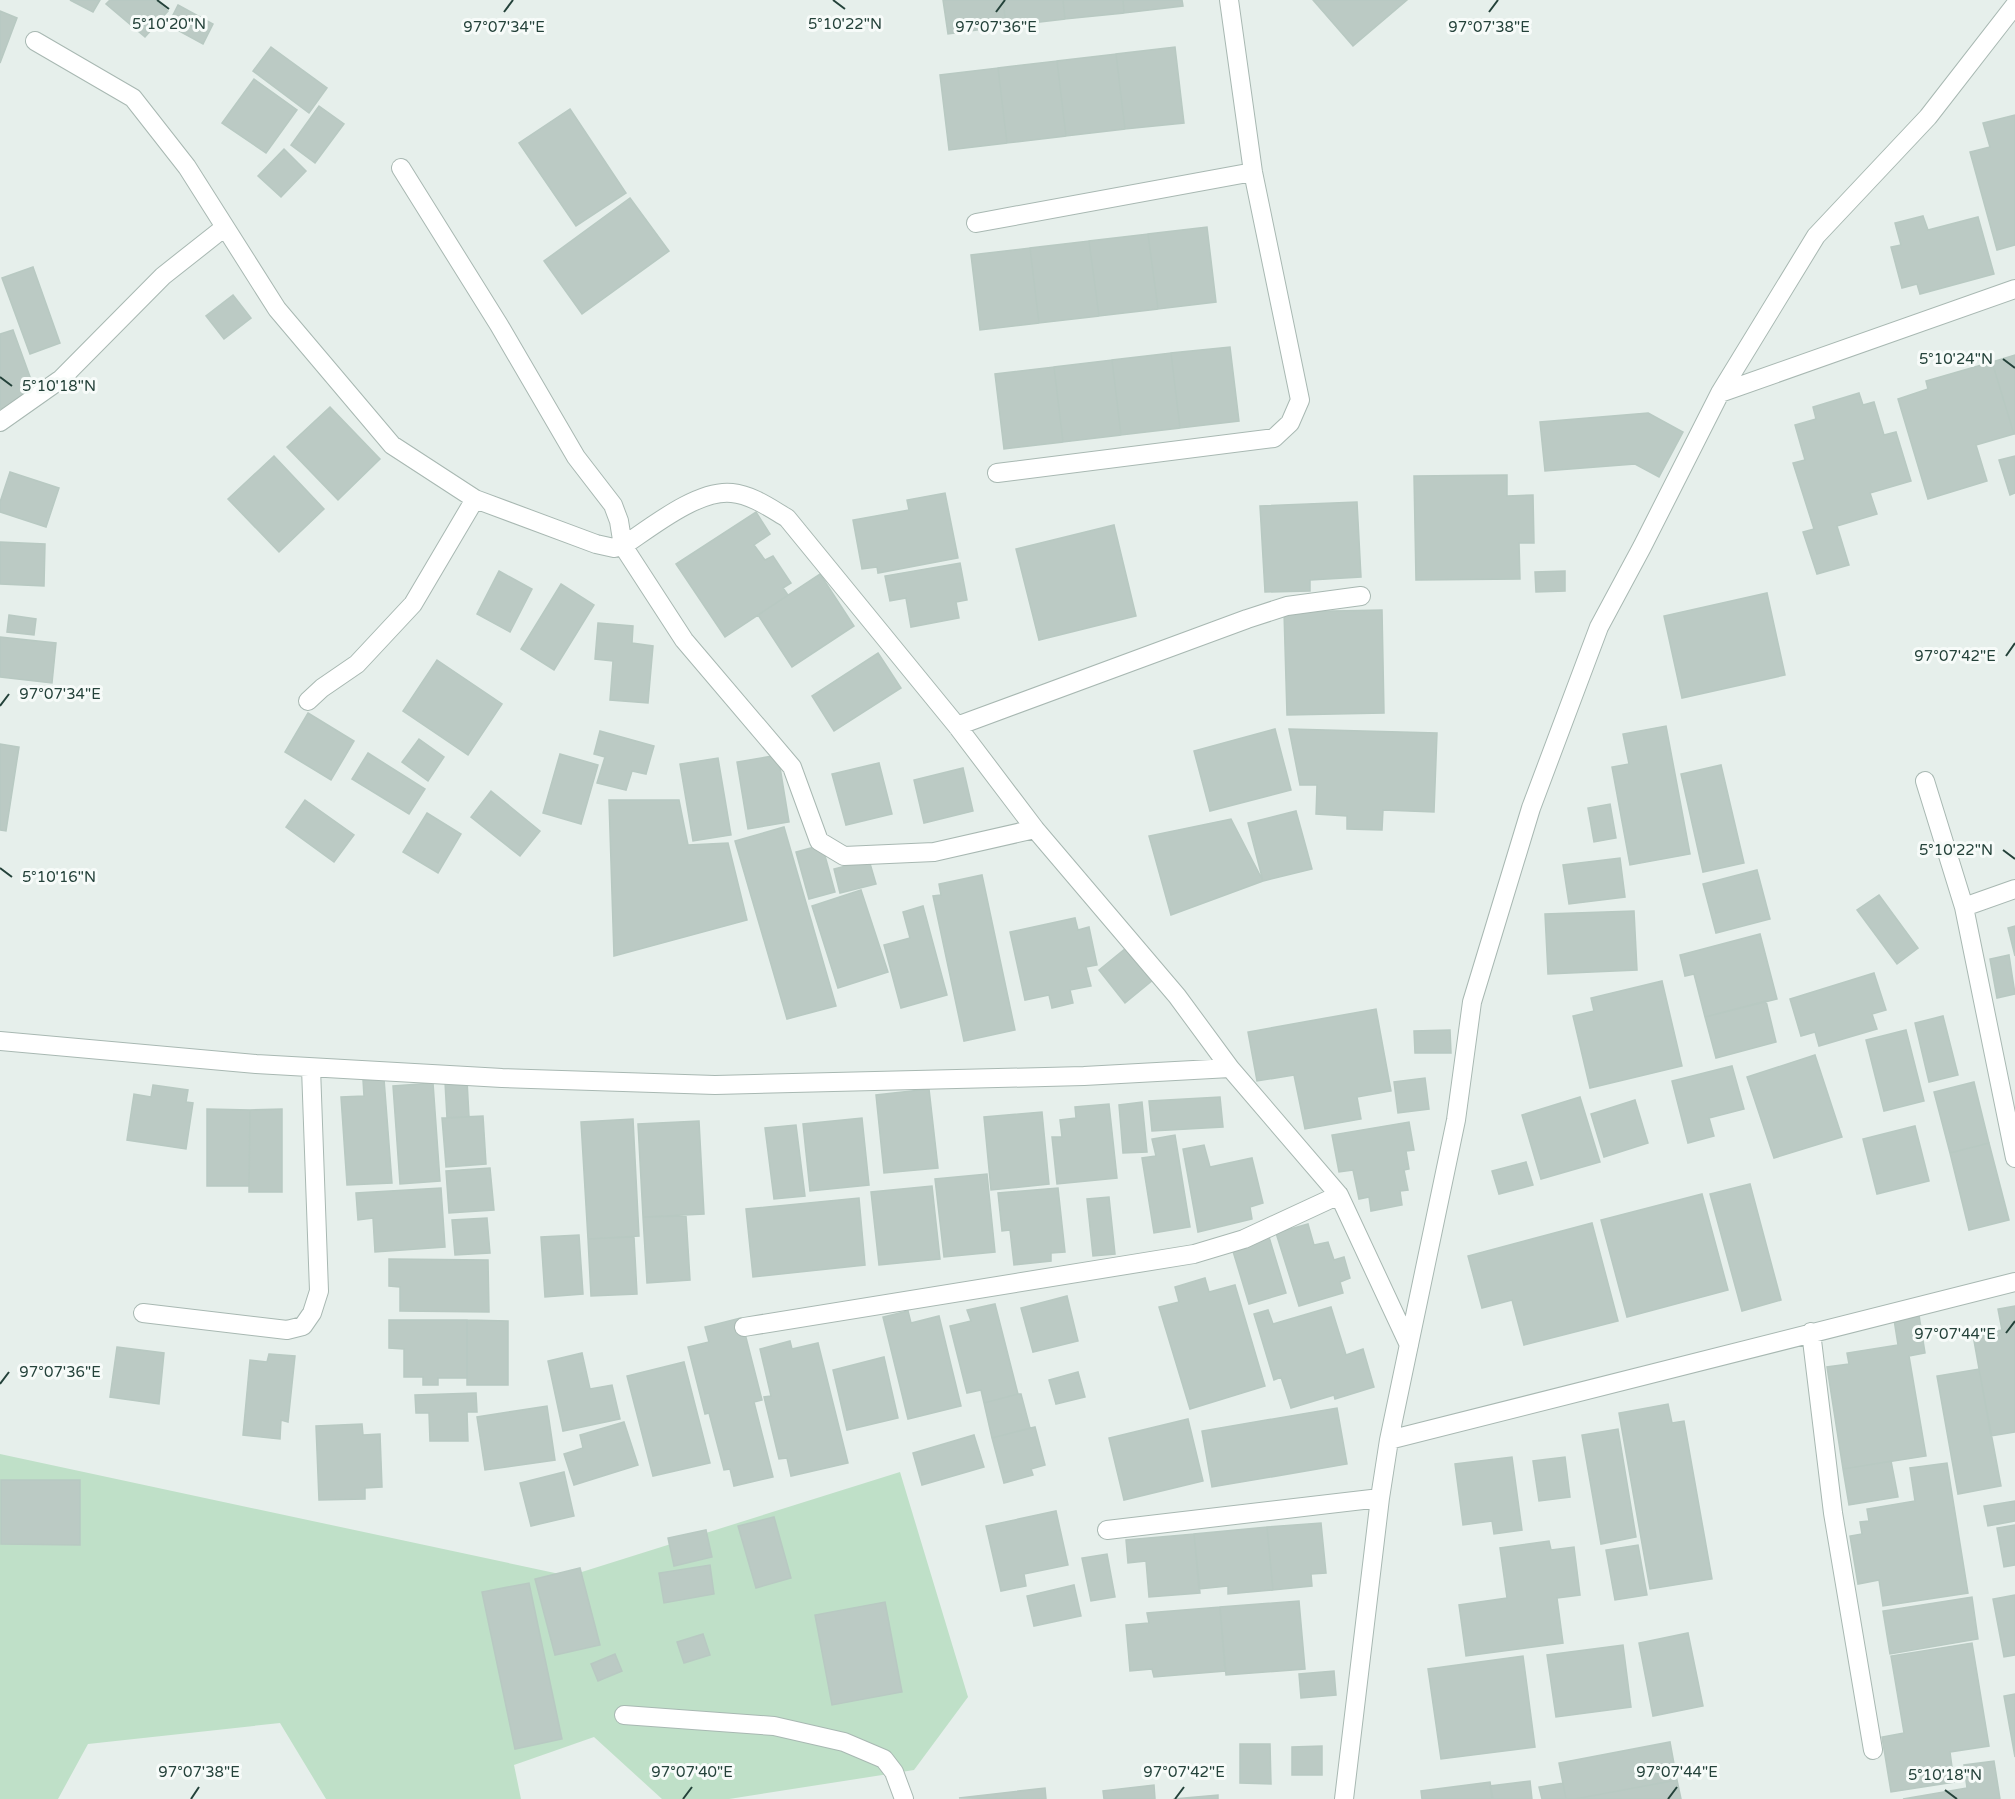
<svg xmlns="http://www.w3.org/2000/svg" width="2015" height="1799" font-family="'Varela Round',sans-serif">
	<style>
		.green { fill: #bfe0c8 }
		.building { fill: #bbcac4; stroke: #b8c9c2; stroke-width: 1.5 }
		.lines { fill: none; stroke-linecap: round; stroke-linejoin: round }
		.minor-casing { stroke: #a8b8b2; stroke-width: 20 }
		.minor { stroke: #fff; stroke-width: 18 }
		.ticks { fill: none; stroke: #24423a; stroke-width: 2 }
		.ticks-label { font-size: 15px; text-anchor: middle; fill: #24423a; stroke: #f7fbf9; stroke-width: 6; stroke-linejoin: round; paint-order: stroke }
	</style>
	<rect width="100%" height="100%" fill="#e6efeb"/>
	<!-- green -->
	<path class="green" d="M0,1454L569,1576L900,1472L968,1697L914,1770L729,1799H662L594,1737L514,1765L521,1799H326L280,1723L88,1744L58,1799H0Z"/>
	<!-- building -->
	<path class="building" d="M70,0H100L93,12Z
		M110,0H155L168,11L145,37L106,4Z
		M943,0H1003L1006,26L948,34Z
		M1003,0H1063L1065,19L1006,26Z
		M1063,0H1123L1124,13L1065,19Z
		M1123,0H1182L1183,6L1124,13Z
		M1313,0H1407L1353,46Z
		M178,5L213,24L203,44L168,25Z
		M0,11L17,18L0,63Z
		M271,47L327,88L309,113L253,71Z
		M1175,47L1184,123L1125,129L1116,54Z
		M1116,54L1125,129L1066,136L1057,61Z
		M1057,61L1066,136L1007,143L998,68Z
		M998,68L1007,143L949,150L940,75Z
		M254,79L297,110L266,153L222,123Z
		M319,106L344,124L315,163L291,145Z
		M570,109L626,193L576,226L519,143Z
		M2015,115V245L1997,250L1970,152L1990,147L1983,123Z
		M284,149L306,171L281,197L258,176Z
		M630,198L669,251L582,314L544,261Z
		M1923,216L1928,230L1978,217L1994,274L1920,294L1917,284L1902,288L1891,247L1901,245L1895,223Z
		M1207,227L1216,302L1158,309L1148,234Z
		M1148,234L1158,309L1099,316L1089,241Z
		M1089,241L1099,316L1039,323L1030,248Z
		M1030,248L1039,323L980,330L971,255Z
		M33,267L60,343L30,354L2,278Z
		M233,295L251,318L224,339L206,316Z
		M13,330L37,396L0,409V334Z
		M1230,347L1239,421L1180,428L1171,353Z
		M1171,353L1180,428L1121,435L1112,360Z
		M2015,355V434H2014L1992,362Z
		M1112,360L1121,435L1063,442L1054,367Z
		M1992,362L2014,434L1976,445L1987,481L1928,499L1898,399L1928,389L1926,381Z
		M1054,367L1063,442L1004,449L995,374Z
		M1859,393L1863,405L1874,402L1884,435L1896,432L1911,481L1870,493L1877,514L1837,526L1849,565L1817,574L1803,532L1814,529L1793,463L1805,460L1795,425L1816,419L1813,407Z
		M330,407L380,459L338,500L287,447Z
		M1648,413L1683,432L1659,477L1635,464L1545,471L1540,422Z
		M274,456L324,509L279,552L228,499Z
		M2015,456V493L2010,495L1999,460Z
		M10,472L59,488L46,527L0,512V502Z
		M1507,475V496L1533,495L1534,543H1519L1520,579L1416,580L1414,476Z
		M945,493L958,558L878,573L877,567L862,569L853,520L909,510L907,500Z
		M1357,502L1361,577L1310,580V591L1265,592L1260,506Z
		M756,512L770,534L754,545L765,560L773,556L791,583L783,588L788,595L725,637L676,564Z
		M1114,525L1136,616L1039,640L1016,549Z
		M0,542L45,544L44,586L0,584Z
		M960,563L967,600L956,602L959,618L911,627L906,598L890,601L885,576Z
		M499,571L532,589L510,632L477,614Z
		M1565,571V591L1536,592L1535,572Z
		M820,574L854,626L792,667L758,615Z
		M561,584L594,605L554,670L521,649Z
		M1767,593L1785,675L1682,698L1664,616Z
		M1382,610L1384,713L1287,715L1284,612Z
		M9,615L36,619L34,635L7,632Z
		M598,623L633,626L632,643L653,646L648,703L610,700L613,661L595,659Z
		M0,637L56,643L52,683L0,677Z
		M878,653L901,688L834,731L812,696Z
		M437,660L502,704L468,755L403,711Z
		M308,713L354,741L331,780L285,752Z
		M1666,726L1690,854L1630,865L1612,767L1629,764L1623,734Z
		M1275,729L1291,790L1210,811L1194,751Z
		M1289,729L1437,733L1434,812L1383,810L1382,830L1347,829V816L1316,814L1317,785H1300Z
		M600,731L654,746L646,774L632,771L626,790L597,783L605,757L594,754Z
		M419,739L444,757L428,781L402,762Z
		M0,744L19,747L6,831L0,830Z
		M368,753L425,789L409,814L352,779Z
		M560,754L598,765L581,824L543,813Z
		M778,755L789,822L748,829L737,762Z
		M718,758L731,835L693,841L680,764Z
		M879,763L892,814L846,825L832,774Z
		M1721,765L1744,863L1703,872L1681,774Z
		M963,768L973,811L924,823L914,780Z
		M491,791L540,831L520,856L471,817Z
		M305,800L354,835L334,862L286,827Z
		M609,800H679L688,845L728,843L747,920L614,956Z
		M1610,804L1616,838L1594,842L1588,808Z
		M1296,811L1312,869L1263,881L1248,823Z
		M427,813L461,834L438,873L403,852Z
		M1231,819L1263,881L1171,915L1149,836Z
		M784,827L836,1006L787,1019L735,841Z
		M822,845L835,892L809,899L796,852Z
		M1620,858L1625,897L1569,904L1563,865Z
		M869,860L876,884L840,893L834,869Z
		M1757,870L1770,919L1716,933L1703,884Z
		M982,875L1015,1030L964,1041L933,896L941,895L939,884Z
		M861,890L888,972L838,988L812,906Z
		M1879,895L1918,948L1897,964L1857,910Z
		M923,906L947,995L901,1008L884,945L910,938L903,912Z
		M1634,911L1637,970L1548,974L1545,914Z
		M1075,918L1078,930L1089,927L1097,965L1086,967L1091,986L1070,990L1073,1003L1052,1008L1049,995L1025,1000L1010,932Z
		M2015,926V956L2008,928Z
		M1760,934L1777,999L1705,1017L1694,974L1685,976L1680,955Z
		M1126,948L1153,980L1125,1003L1099,970Z
		M2009,955L2015,994L1997,998L1990,959Z
		M1874,973L1886,1010L1872,1014L1877,1029L1819,1046L1815,1032L1801,1036L1790,999Z
		M1662,981L1682,1066L1590,1088L1573,1016L1594,1011L1591,998Z
		M1766,1001L1776,1042L1716,1058L1705,1017Z
		M1376,1009L1391,1091L1357,1097L1361,1119L1305,1129L1294,1075L1257,1081L1248,1032Z
		M1943,1016L1958,1075L1929,1082L1915,1023Z
		M1450,1030L1451,1053H1415L1414,1031Z
		M1906,1030L1924,1101L1884,1111L1866,1040Z
		M1815,1055L1842,1137L1774,1158L1747,1077Z
		M1732,1066L1744,1109L1709,1118L1714,1136L1688,1143L1672,1081Z
		M1425,1078L1429,1109L1398,1113L1394,1082Z
		M384,1079L392,1183L347,1185L341,1097L364,1096L363,1080Z
		M467,1080L469,1117L447,1118L445,1082Z
		M1974,1082L1989,1143L1950,1153L1934,1092Z
		M433,1083L440,1181L400,1184L393,1086Z
		M153,1085L188,1090L186,1102L193,1103L186,1149L127,1140L134,1094L151,1097Z
		M929,1089L938,1168L884,1173L876,1095Z
		M1220,1097L1223,1127L1152,1131L1149,1101Z
		M1580,1097L1600,1162L1541,1179L1522,1115Z
		M1635,1100L1648,1143L1604,1157L1591,1114Z
		M1142,1102L1147,1152L1123,1153L1119,1105Z
		M1109,1104L1117,1178L1057,1184L1052,1137H1062L1060,1120L1076,1118L1075,1107Z
		M207,1109L250,1110L249,1186H207Z
		M282,1109V1192H249L250,1110Z
		M1042,1112L1049,1184L991,1190L984,1117Z
		M483,1116L486,1164L446,1167L442,1118Z
		M862,1118L869,1185L810,1191L803,1124Z
		M633,1119L639,1236L588,1239L581,1122Z
		M699,1121L704,1214L643,1217L638,1124Z
		M1409,1122L1414,1150L1406,1151L1409,1169L1404,1170L1408,1190L1400,1191L1402,1205L1371,1211L1369,1197L1359,1199L1353,1170L1339,1172L1332,1135Z
		M796,1125L805,1196L774,1199L765,1128Z
		M1915,1126L1929,1181L1877,1194L1863,1139Z
		M1175,1135L1190,1227L1154,1233L1142,1158L1156,1156L1152,1139Z
		M1989,1143L2009,1220L1969,1230L1950,1153Z
		M1204,1145L1210,1167L1252,1158L1263,1203L1250,1207L1252,1219L1198,1232L1183,1149Z
		M1526,1162L1533,1185L1499,1194L1492,1171Z
		M490,1168L494,1210L449,1213L446,1171Z
		M987,1174L995,1252L944,1257L935,1179Z
		M1750,1184L1781,1300L1742,1311L1710,1194Z
		M932,1186L940,1259L879,1265L871,1192Z
		M441,1188L445,1247L375,1252L373,1218L358,1220L356,1193Z
		M1058,1188L1065,1252L1051,1253V1261L1014,1265L1010,1230L1002,1231L998,1193Z
		M1702,1194L1728,1290L1627,1317L1601,1220Z
		M1109,1197L1115,1254L1093,1256L1087,1199Z
		M859,1198L865,1265L753,1277L746,1209Z
		M686,1216L690,1280L647,1283L643,1217Z
		M487,1218L490,1253L455,1255L452,1220Z
		M1592,1223L1618,1321L1524,1345L1512,1300L1482,1308L1468,1256Z
		M1308,1224L1314,1245L1328,1242L1334,1260L1344,1257L1350,1278L1340,1282L1343,1293L1299,1306L1276,1233Z
		M579,1235L583,1294L545,1297L541,1237Z
		M634,1237L637,1294L591,1296L588,1239Z
		M1269,1237L1286,1293L1249,1304L1232,1248Z
		M389,1259L488,1260L489,1312L400,1311V1287L389,1286Z
		M1205,1278L1209,1292L1235,1285L1265,1386L1190,1409L1159,1307L1179,1302L1175,1287Z
		M1067,1296L1078,1341L1033,1352L1021,1308Z
		M995,1304L1018,1394L984,1403L981,1390L967,1393L950,1326L971,1321L967,1310Z
		M2015,1306V1432L1991,1436L1973,1335L2002,1330L1998,1309Z
		M1331,1307L1346,1355L1363,1349L1374,1387L1335,1399L1334,1395L1291,1408L1281,1377L1274,1380L1254,1314L1268,1310L1273,1324Z
		M1918,1309L1925,1353L1909,1356L1926,1456L1843,1469L1827,1367L1849,1364L1847,1353L1898,1345L1893,1313Z
		M908,1311L911,1323L939,1316L961,1406L908,1419L883,1317Z
		M741,1318L762,1400L754,1402L773,1477L734,1486L730,1469L724,1470L709,1413L705,1414L688,1347L709,1342L705,1327Z
		M389,1320H467V1378H438V1385H423V1377H404V1349L389,1348Z
		M467,1320L508,1321V1385H467Z
		M790,1341L792,1349L818,1343L848,1463L791,1476L787,1458L779,1459L764,1397L771,1396L760,1349Z
		M117,1347L164,1353L159,1404L110,1397Z
		M582,1353L590,1389L612,1385L620,1419L563,1431L548,1361Z
		M269,1354L295,1356L288,1422L281,1420L280,1439L243,1435L250,1360L267,1362Z
		M884,1357L898,1418L847,1430L833,1370Z
		M684,1362L710,1463L653,1476L627,1376Z
		M1979,1369L2001,1486L1958,1494L1937,1376Z
		M1078,1372L1085,1397L1056,1404L1049,1380Z
		M476,1393L477,1412H467L468,1441H430L429,1413H416L415,1395Z
		M1018,1394H1021L1030,1428L992,1438L984,1403Z
		M1668,1404L1672,1423L1684,1421L1712,1579L1650,1589L1619,1413Z
		M547,1406L555,1460L485,1470L477,1417Z
		M1337,1408L1347,1464L1212,1487L1202,1431Z
		M1188,1419L1203,1481L1124,1500L1109,1438Z
		M624,1422L638,1465L574,1485L564,1454L583,1448L580,1435Z
		M362,1424L363,1435L380,1434L382,1487L365,1488V1499L319,1500L316,1426Z
		M1035,1427L1045,1465L1031,1469L1033,1475L1004,1483L992,1438Z
		M1618,1429L1636,1537L1601,1544L1582,1435Z
		M974,1435L984,1467L922,1485L913,1453Z
		M1512,1457L1522,1530L1494,1534L1492,1521L1463,1525L1455,1464Z
		M1565,1457L1570,1497L1539,1501L1533,1461Z
		M1891,1461L1898,1497L1849,1505L1843,1469Z
		M1947,1463L1968,1593L1883,1606L1879,1580L1858,1584L1850,1536L1862,1534L1860,1522L1869,1521L1867,1509L1915,1501L1910,1468Z
		M564,1472L574,1516L531,1526L520,1483Z
		M1,1480H80V1545L1,1544Z
		M2015,1501V1521L1988,1526L1984,1506Z
		M1056,1511L1068,1565L1024,1574L1026,1586L1001,1591L986,1526Z
		M774,1517L791,1578L756,1588L738,1526Z
		M1321,1523L1326,1573L1311,1574L1312,1586L1273,1590L1267,1527Z
		M2015,1525V1565L2004,1567L1997,1528Z
		M1267,1527L1273,1590L1228,1594V1586L1199,1589L1194,1534Z
		M706,1530L712,1557L674,1566L668,1538Z
		M1194,1534L1200,1593L1149,1597L1146,1561L1128,1563L1126,1540Z
		M1549,1541L1551,1550L1574,1547L1580,1595L1557,1598L1563,1643L1466,1656L1459,1605L1507,1598L1500,1548Z
		M1638,1545L1647,1595L1615,1600L1606,1550Z
		M1107,1554L1115,1597L1091,1601L1082,1558Z
		M710,1565L714,1594L664,1603L659,1573Z
		M580,1568L600,1645L555,1655L535,1579Z
		M529,1583L562,1739L515,1749L482,1592Z
		M1074,1585L1081,1616L1034,1626L1027,1596Z
		M2015,1595V1655L2004,1657L1993,1599Z
		M1972,1597L1978,1639L1890,1654L1883,1611Z
		M1299,1601L1305,1669L1226,1675L1220,1607Z
		M885,1602L902,1692L832,1705L815,1615Z
		M1220,1607L1225,1671L1154,1677L1152,1669L1130,1671L1126,1625L1149,1623L1147,1613Z
		M1688,1633L1703,1706L1653,1716L1639,1643Z
		M703,1634L710,1655L684,1663L677,1642Z
		M1972,1643L1989,1746L1950,1752L1954,1782L1891,1792L1882,1737L1904,1733L1891,1656Z
		M1623,1645L1631,1707L1556,1717L1547,1655Z
		M615,1654L622,1671L598,1681L591,1664Z
		M1523,1656L1535,1747L1441,1759L1428,1669Z
		M1334,1671L1336,1695L1301,1698L1299,1674Z
		M2015,1694V1757L2004,1696Z
		M1670,1742L1677,1780L1575,1799H1566L1559,1763Z
		M1240,1744H1270L1271,1784L1240,1783Z
		M1322,1746V1775H1292V1747Z
		M1994,1761L2000,1799H1903L1967,1788L1964,1765Z
		M1677,1780L1681,1799H1575Z
		M1530,1781L1532,1799H1492L1490,1786Z
		M1490,1782L1493,1799H1422L1421,1791Z
		M1563,1783L1566,1799H1542L1539,1787Z
		M1154,1785L1155,1799H1104L1103,1791Z
		M1045,1788L1046,1799L959,1798Z
		M1218,1795V1799H1173Z"/>
	<g class="lines">
		<!-- minor casing -->
		<g class="minor-casing">
			<path id="minor" d="M35,41L133,98L187,167L277,309L392,445L475,499L596,544L614,548L623,546L684,640L792,767L819,841L844,856L934,852L1035,829
				M401,168L499,325L576,457L613,505L619,521L623,546C650,528 698,489 732,493C752,495 770,508 787,518L957,726L1035,829L1177,996L1230,1068
				M976,223L1253,172
				M1720,393L2015,289
				M0,422L61,379L163,276L225,227
				M997,473L1274,438L1290,423L1300,400L1253,172L1229,0
				M308,701L322,688L357,664L413,604L475,499
				M957,726L1247,619L1287,606L1361,596
				M1925,781L1964,907
				M2015,889L1964,907L2015,1158
				M0,1041L256,1064L502,1078L715,1085L1084,1076L1230,1068L1339,1195L1409,1345
				M143,1313L287,1330L303,1326L312,1313L319,1291L311,1068
				M744,1327L1194,1254L1244,1239L1339,1195
				M1811,1332L1833,1513L1873,1750
				M1389,1440L2015,1282
				M1107,1530L1380,1498
				M624,1715L774,1726L844,1742L884,1759L894,1772L904,1799
				M1344,1799L1380,1498L1389,1440L1456,1120L1472,1002L1531,808L1599,627L1642,547L1720,393L1816,236L1928,117L2015,5"/>
		</g>
		<!-- minor -->
		<use href="#minor" class="minor"/>
	</g>
	<!-- ticks -->
	<path class="ticks" d="M157,0L169,9M833,0L845,9M504,12L513,0M996,12L1005,0M1489,12L1498,0M2003,359L2015,368M0,377L12,386M2006,656L2015,643M0,706L9,694M2003,850L2015,859M0,868L12,877M2006,1333L2015,1321M0,1384L9,1372M1945,1790L1957,1799M191,1799L199,1787M683,1799L692,1787M1175,1799L1184,1787M1668,1799L1677,1787"/>
	<g class="ticks-label">
		<text x="845" y="29">5°10'22"N</text>
		<text x="169" y="29">5°10'20"N</text>
		<text x="996" y="32">97°07'36"E</text>
		<text x="1489" y="32">97°07'38"E</text>
		<text x="504" y="32">97°07'34"E</text>
		<text x="1956" y="364">5°10'24"N</text>
		<text x="59" y="391">5°10'18"N</text>
		<text x="1955" y="661">97°07'42"E</text>
		<text x="60" y="699">97°07'34"E</text>
		<text x="1956" y="855">5°10'22"N</text>
		<text x="59" y="882">5°10'16"N</text>
		<text x="1955" y="1339">97°07'44"E</text>
		<text x="60" y="1377">97°07'36"E</text>
		<text x="199" y="1777">97°07'38"E</text>
		<text x="692" y="1777">97°07'40"E</text>
		<text x="1184" y="1777">97°07'42"E</text>
		<text x="1677" y="1777">97°07'44"E</text>
		<text x="1945" y="1780">5°10'18"N</text>
	</g>
</svg>
